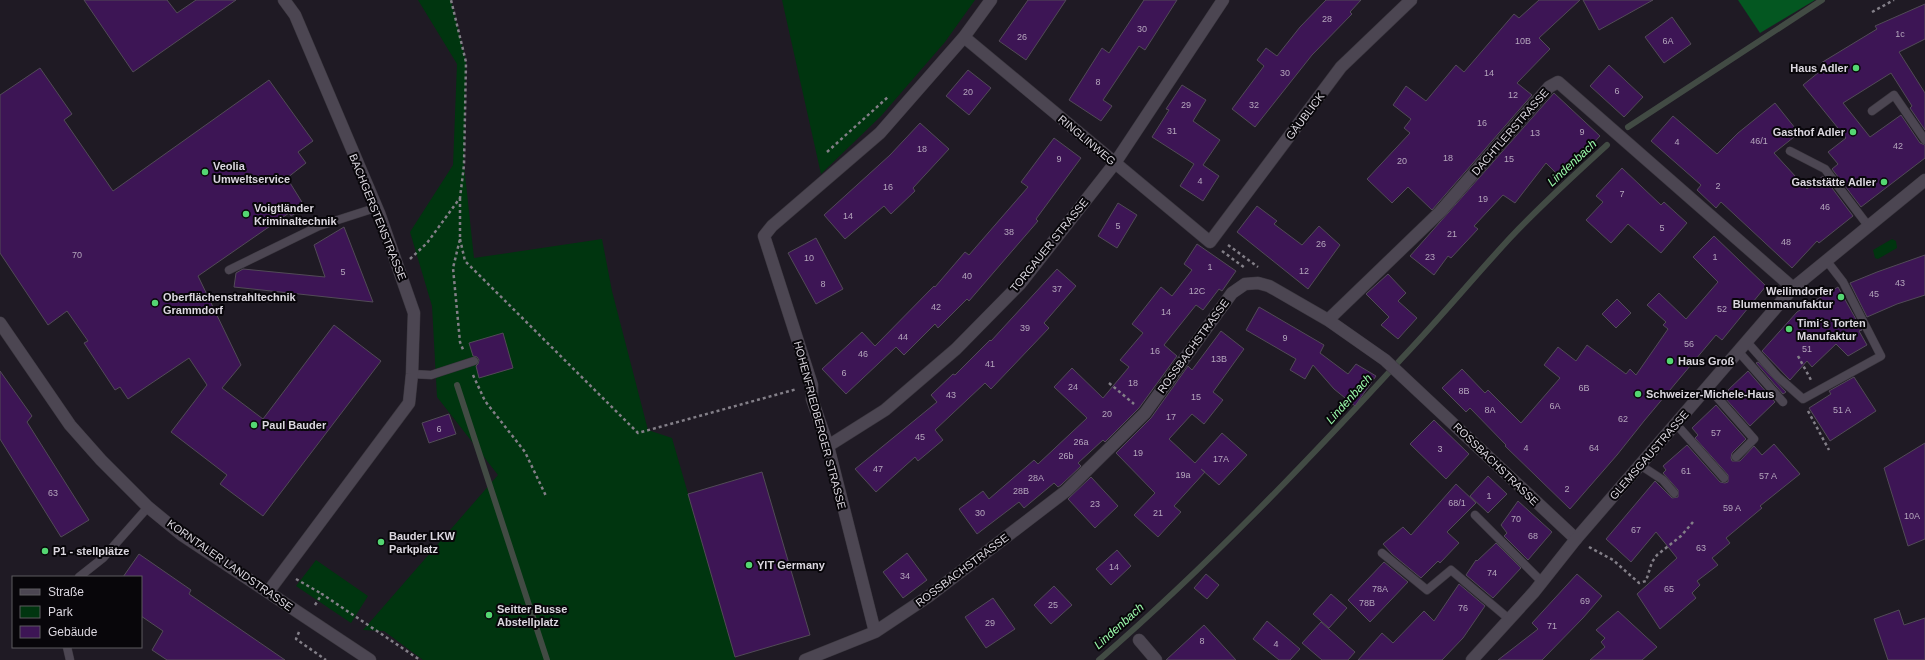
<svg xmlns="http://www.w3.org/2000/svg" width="1925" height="660" font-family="Arial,sans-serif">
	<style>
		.green { fill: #00350f }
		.forest { fill: #045721 }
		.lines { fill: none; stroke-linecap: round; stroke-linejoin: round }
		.stream { stroke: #424b44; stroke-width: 6 }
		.building { fill: #3d1555; stroke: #524b57 }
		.lane-casing { stroke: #3b373f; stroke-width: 9 }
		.street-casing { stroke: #3b373f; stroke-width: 13 }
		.secondary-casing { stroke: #3b373f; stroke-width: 13 }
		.path { stroke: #837f88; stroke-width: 2.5; stroke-dasharray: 3 3; stroke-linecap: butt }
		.lane { stroke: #4c4652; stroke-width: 8 }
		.street { stroke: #4c4652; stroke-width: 12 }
		.secondary { stroke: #4c4652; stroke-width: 12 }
		.poi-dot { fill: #54d672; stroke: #08060a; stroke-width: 1.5 }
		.labels { text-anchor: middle; stroke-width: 4; stroke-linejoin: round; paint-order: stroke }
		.number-label { font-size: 9px; fill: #b4a6bc }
		.poi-label { font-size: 11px; font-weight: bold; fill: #dbd7df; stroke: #08060a; text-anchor: start }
		.street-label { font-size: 11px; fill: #dbd7df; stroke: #08060a }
		.water-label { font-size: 12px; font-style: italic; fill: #9bfbab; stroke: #08060a }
	</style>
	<rect width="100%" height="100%" fill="#1f1a24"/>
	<!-- green -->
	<path class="green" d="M418,0H451L466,62L464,165L474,258L602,239L612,291L648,430L672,438L736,660H423L384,631L363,630L498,475L437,397L432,306L410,232L453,165L457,64Z
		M782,0H975L945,42L881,116L821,174Z
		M1892,239L1896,241L1897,248L1878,259L1875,258L1873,250Z
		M316,560L368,596L351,623L296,586Z"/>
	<!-- forest -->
	<path class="forest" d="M1738,0H1815L1760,33Z"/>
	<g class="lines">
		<!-- stream -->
		<path class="stream" d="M1628,127L1822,0
			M457,385L547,660
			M1099,660C1207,566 1306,463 1403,357C1440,318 1474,277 1510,238C1541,205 1574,175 1607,145"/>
	</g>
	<!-- building -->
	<path class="building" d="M84,0H167L177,13L196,0H236L133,72Z
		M1028,0H1066L1026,60L999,41Z
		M1144,0H1177L1145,50L1139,46L1103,100L1112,106L1101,121L1069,100L1102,48L1109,53Z
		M1326,0H1361L1350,12L1352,14L1312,55L1255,127L1232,109L1264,66L1257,60L1266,48L1277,56L1300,27Z
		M1539,0H1580L1539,38L1550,49L1517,83L1532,95L1432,210L1408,187L1392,203L1367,179L1410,133L1404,128L1411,119L1393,105L1406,86L1426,101L1456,65L1464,72L1514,14L1519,18Z
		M1583,0H1653L1599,30Z
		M1925,4V39L1899,52L1925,93V130L1910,108L1912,106L1891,73L1843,103L1870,137L1901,115L1920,143L1925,145V158L1861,207L1832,169L1838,164L1828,152L1846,138L1803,85L1824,68L1821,63L1877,29L1875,26Z
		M1672,17L1691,44L1664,63L1645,37Z
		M1609,65L1643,97L1624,117L1590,86Z
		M40,68L72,114L64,120L113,191L269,80L313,141L298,152L306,163L287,178L305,207L291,216L289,213L198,276L241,365L222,388L263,419L334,325L381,361L263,516L220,484L227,475L171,432L207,385L189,358L128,399L120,387L115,390L84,343L88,341L67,311L48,325L0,253V95Z
		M968,70L991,88L969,115L946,96Z
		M1182,85L1206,100L1193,121L1220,140L1203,165L1219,176L1203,201L1180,186L1194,164L1152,137L1169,110L1166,109Z
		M1554,93L1600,136L1587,150L1584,147L1558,175L1546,163L1515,203L1503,195L1474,226L1478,229L1451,258L1448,256L1434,275L1410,256Z
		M1775,103L1799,133L1774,153L1807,189L1823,176L1853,216L1819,243L1817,241L1792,268L1721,202L1716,208L1697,190L1701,185L1651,141L1673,116L1717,154L1738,133Z
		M920,123L949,149L913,188L915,191L891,214L884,206L845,239L824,215L890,155Z
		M1054,138L1081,158L1036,219L1038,221L969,301L967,299L938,328L935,324L904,355L896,347L846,394L822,369L862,332L875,346L934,286L935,287L965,252L969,255L1028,187L1021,182Z
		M1622,168L1661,205L1664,202L1687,223L1661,253L1628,224L1611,243L1586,220L1603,202L1596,196Z
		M1118,203L1137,215L1117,248L1098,236Z
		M1257,206L1277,221L1274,224L1302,245L1319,226L1340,245L1308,289L1237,232Z
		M344,227L373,302L234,287L236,273L243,269L325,277L314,245Z
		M1714,236L1766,286L1722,340L1716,335L1644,421L1617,455L1570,509L1505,446L1506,445L1470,408L1466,412L1442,388L1462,369L1485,393L1488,390L1521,423L1560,378L1544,365L1558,347L1576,361L1587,345L1626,374L1630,369L1636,375L1668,329L1663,325L1666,322L1647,305L1659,293L1686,319L1718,282L1693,257Z
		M816,238L843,289L816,304L788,253Z
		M1197,244L1236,271L1222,291L1219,289L1203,310L1196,305L1164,345L1177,356L1139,408L1105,442L1103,440L1078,463L1081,466L1061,485L1058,487L1054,483L1024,508L1019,502L977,534L959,509L983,491L989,499L1034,460L1038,464L1087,418L1054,387L1072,368L1103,398L1129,367L1120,360L1143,333L1132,324L1161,287L1172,296L1192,270L1184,264Z
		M1925,255V295L1897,304L1867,317L1850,283L1877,272Z
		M1057,269L1076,286L1044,323L1049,328L991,389L985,383L935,430L943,440L918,461L915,457L876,492L855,469L937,402L931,395L953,374L955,375L990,340L991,341Z
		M1388,274L1406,293L1398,301L1417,318L1398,339L1381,325L1389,317L1366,294Z
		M1838,287L1862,330L1859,331L1867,345L1848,356L1836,344L1812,367L1807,361L1790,380L1762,351L1797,312L1809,304Z
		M1617,299L1631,313L1616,328L1602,314Z
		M1259,307L1324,345L1320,353L1348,374L1356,364L1376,376L1355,406L1334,389L1313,365L1305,379L1290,370L1296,359L1246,330Z
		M1221,331L1244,349L1213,392L1223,400L1204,424L1192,414L1169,439L1195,463L1222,433L1247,455L1219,485L1201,469L1205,472L1174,506L1181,512L1158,537L1134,515L1155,493L1116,453L1151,418L1188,366L1192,370Z
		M503,333L513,368L479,378L476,366L478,364L479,360L477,357L473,356L469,343Z
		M1758,362L1786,392L1783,394L1756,363Z
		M0,371L32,416L27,422L89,520L61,537L0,439Z
		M1748,371L1775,402L1750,426L1724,397L1730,392L1728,390Z
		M1854,377L1876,411L1830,441L1809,408L1831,394L1829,391Z
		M1716,405L1746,439L1732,453L1731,458L1732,461H1740L1754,446L1762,455L1774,444L1800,474L1760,506L1762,508L1726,538L1730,543L1712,558L1718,565L1697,581L1700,585L1692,593L1696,598L1660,629L1637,594L1677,558L1656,532L1631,562L1606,539L1655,481L1672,498L1678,497V490L1663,473L1666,470L1663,466L1687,445L1720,482L1725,483L1728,482V475L1695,438L1698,435L1692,428Z
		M449,414L456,434L429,443L422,423Z
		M1434,420L1469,454L1446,479L1410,444Z
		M1925,443V539L1908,546L1884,468Z
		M762,472L810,635L735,657L688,494Z
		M1488,476L1507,494L1488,513L1470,496Z
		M1091,477L1118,506L1095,528L1068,499Z
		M1456,484L1476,503L1447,532L1459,543L1440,563L1438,561L1421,578L1392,554L1383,544L1403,527L1411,535Z
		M1518,501L1552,532L1528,560L1504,536L1507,533L1501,525Z
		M1496,543L1521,568L1493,598L1466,575L1476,560L1477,561Z
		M1117,550L1131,566L1111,585L1096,569Z
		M907,553L927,580L903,598L883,572Z
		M139,554L191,590L189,594L285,660H167L152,650L163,631L141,616V577H123Z
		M1384,562L1408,582L1370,622L1348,600Z
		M1206,574L1219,585L1207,599L1194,588Z
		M1577,574L1602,596L1583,618L1542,660H1498L1538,629L1532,623Z
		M1459,584L1485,606L1463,638L1442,660H1358L1382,633L1393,643L1424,611L1434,621Z
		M1054,586L1072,605L1051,624L1034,605Z
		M1331,594L1347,608L1329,628L1313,614Z
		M993,598L1015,629L986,648L965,617Z
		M1899,610L1904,625L1925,618V660H1888L1874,619Z
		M1618,611L1657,647L1642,660H1590L1605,647L1601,642L1605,638L1596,630Z
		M1267,621L1300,649L1290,660H1279L1253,639Z
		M1321,622L1355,652L1348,660H1322L1302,643Z
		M1204,625L1236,660H1166Z"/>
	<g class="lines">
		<!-- lane casing -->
		<g class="lane-casing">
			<path id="lane" d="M1872,111L1894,95L1925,140
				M1790,151L1825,169L1869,227
				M229,270L319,226L375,208
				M1747,342L1778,377L1803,399L1881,356L1843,282L1826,260
				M1738,351L1783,402
				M412,374L431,375L474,361
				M1708,387L1754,439L1736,457
				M1676,424L1724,478
				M1640,465L1663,480L1674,493
				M1475,515L1542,582
				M1382,553L1427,590L1451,570L1509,619
				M79,577L103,558L148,507
				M67,647L70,660"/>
		</g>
		<!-- street casing -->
		<g class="street-casing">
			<path id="street" d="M964,37L1210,242L1341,67L1411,0
				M1328,320L1440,212L1549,87L1558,82L1793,288
				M828,446L885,410L956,349L1020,284L1115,163L1223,0
				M268,592L409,403L412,374L414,313L379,213L295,15L284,0
				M875,632L828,446L812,399V385L764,236L772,226L880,133L964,37L991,0
				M1139,640L1156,660
				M805,660L875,632L929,596L1066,491L1145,413L1232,293L1245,284L1258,283L1269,286L1328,320L1385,360L1576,539"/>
		</g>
		<!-- secondary casing -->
		<g class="secondary-casing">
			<path id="secondary" d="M0,323L70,425L101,460L148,507L182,535L370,660
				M1472,660L1534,592L1576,539L1793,288L1925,180"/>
		</g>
		<!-- path -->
		<path class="path" d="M1872,12L1894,0
			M827,152L888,97
			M460,198V239L453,268L460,342L464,352
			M460,239L465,261L638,433L797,389
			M1228,245L1258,267
			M1222,251L1245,268
			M410,259L427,243L460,198L464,165L466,62L451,0
			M1798,356L1811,380
			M473,375L485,401L525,452L546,496
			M1109,383L1134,404
			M1808,411L1829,450
			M1589,547L1613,560L1639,583L1646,581L1652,562L1657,555L1681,536L1693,522
			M296,579L322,594
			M315,605L322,594L420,660
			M299,632L296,639L326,660"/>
		<!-- lane -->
		<use href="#lane" class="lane"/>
		<!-- street -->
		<use href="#street" class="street"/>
		<!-- secondary -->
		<use href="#secondary" class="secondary"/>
	</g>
	<!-- markers -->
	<g class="poi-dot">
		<circle cx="1856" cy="68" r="4"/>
		<circle cx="1853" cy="132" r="4"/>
		<circle cx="205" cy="172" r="4"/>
		<circle cx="1884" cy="182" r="4"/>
		<circle cx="246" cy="214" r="4"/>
		<circle cx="1841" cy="297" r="4"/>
		<circle cx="155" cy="303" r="4"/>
		<circle cx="1789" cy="329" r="4"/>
		<circle cx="1670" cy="361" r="4"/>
		<circle cx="1638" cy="394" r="4"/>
		<circle cx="254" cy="425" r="4"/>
		<circle cx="381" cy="542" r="4"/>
		<circle cx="45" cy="551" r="4"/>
		<circle cx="749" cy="565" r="4"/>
		<circle cx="489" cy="615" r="4"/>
	</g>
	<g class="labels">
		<!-- number labels -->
		<g class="number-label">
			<text x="1327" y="22">28</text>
			<text x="1142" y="32">30</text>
			<text x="1900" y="37">1c</text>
			<text x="1022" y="40">26</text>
			<text x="1523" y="44">10B</text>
			<text x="1668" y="44">6A</text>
			<text x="1285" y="76">30</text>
			<text x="1489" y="76">14</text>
			<text x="1098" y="85">8</text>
			<text x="1617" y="94">6</text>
			<text x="968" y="95">20</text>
			<text x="1513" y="98">12</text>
			<text x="1186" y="108">29</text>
			<text x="1254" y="108">32</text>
			<text x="1482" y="126">16</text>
			<text x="1172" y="134">31</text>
			<text x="1582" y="135">9</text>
			<text x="1535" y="136">13</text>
			<text x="1759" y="144">46/1</text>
			<text x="1677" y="145">4</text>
			<text x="1898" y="149">42</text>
			<text x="922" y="152">18</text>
			<text x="1448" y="161">18</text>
			<text x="1059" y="162">9</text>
			<text x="1509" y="162">15</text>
			<text x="1402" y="164">20</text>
			<text x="1200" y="184">4</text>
			<text x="1718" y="189">2</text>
			<text x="888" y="190">16</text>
			<text x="1622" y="197">7</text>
			<text x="1483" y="202">19</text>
			<text x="1825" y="210">46</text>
			<text x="848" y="219">14</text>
			<text x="1118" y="229">5</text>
			<text x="1662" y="231">5</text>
			<text x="1009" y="235">38</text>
			<text x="1452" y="237">21</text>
			<text x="1786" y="245">48</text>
			<text x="1321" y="247">26</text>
			<text x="77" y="258">70</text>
			<text x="1430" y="260">23</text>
			<text x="1715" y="260">1</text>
			<text x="809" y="261">10</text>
			<text x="1210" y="270">1</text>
			<text x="1304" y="274">12</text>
			<text x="343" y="275">5</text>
			<text x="967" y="279">40</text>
			<text x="1900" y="286">43</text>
			<text x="823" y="287">8</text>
			<text x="1057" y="292">37</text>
			<text x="1197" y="294">12C</text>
			<text x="1874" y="297">45</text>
			<text x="936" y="310">42</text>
			<text x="1722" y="312">52</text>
			<text x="1166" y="315">14</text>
			<text x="1025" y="331">39</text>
			<text x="903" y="340">44</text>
			<text x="1285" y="341">9</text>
			<text x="1689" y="347">56</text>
			<text x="1807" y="352">51</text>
			<text x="1155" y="354">16</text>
			<text x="863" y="357">46</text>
			<text x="1219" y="362">13B</text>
			<text x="990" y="367">41</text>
			<text x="844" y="376">6</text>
			<text x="1133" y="386">18</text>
			<text x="1073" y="390">24</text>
			<text x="1584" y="391">6B</text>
			<text x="1464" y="394">8B</text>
			<text x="951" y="398">43</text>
			<text x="1196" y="400">15</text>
			<text x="1555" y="409">6A</text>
			<text x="1490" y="413">8A</text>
			<text x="1842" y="413">51 A</text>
			<text x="1107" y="417">20</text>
			<text x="1171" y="420">17</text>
			<text x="1623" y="422">62</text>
			<text x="439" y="432">6</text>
			<text x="1716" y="436">57</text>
			<text x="920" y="440">45</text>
			<text x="1081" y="445">26a</text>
			<text x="1526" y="451">4</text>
			<text x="1594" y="451">64</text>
			<text x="1440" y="452">3</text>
			<text x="1138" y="456">19</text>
			<text x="1066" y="459">26b</text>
			<text x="1221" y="462">17A</text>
			<text x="878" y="472">47</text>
			<text x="1686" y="474">61</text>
			<text x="1183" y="478">19a</text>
			<text x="1768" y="479">57 A</text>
			<text x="1036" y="481">28A</text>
			<text x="1567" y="492">2</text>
			<text x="1021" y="494">28B</text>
			<text x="53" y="496">63</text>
			<text x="1489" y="499">1</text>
			<text x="1457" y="506">68/1</text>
			<text x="1095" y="507">23</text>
			<text x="1732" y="511">59 A</text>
			<text x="980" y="516">30</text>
			<text x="1158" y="516">21</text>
			<text x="1912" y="519">10A</text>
			<text x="1516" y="522">70</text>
			<text x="1636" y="533">67</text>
			<text x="1533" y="539">68</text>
			<text x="1701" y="551">63</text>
			<text x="1114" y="570">14</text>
			<text x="1492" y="576">74</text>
			<text x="905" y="579">34</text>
			<text x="1380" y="592">78A</text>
			<text x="1669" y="592">65</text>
			<text x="1585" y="604">69</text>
			<text x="1367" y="606">78B</text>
			<text x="1053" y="608">25</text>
			<text x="1463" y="611">76</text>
			<text x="990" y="626">29</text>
			<text x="1552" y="629">71</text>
			<text x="1202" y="644">8</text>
			<text x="1276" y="647">4</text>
		</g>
		<!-- poi labels -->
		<g class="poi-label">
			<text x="1848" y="72" text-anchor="end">Haus Adler</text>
			<text x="1845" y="136" text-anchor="end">Gasthof Adler</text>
			<text x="213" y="170">Veolia<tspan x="213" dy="13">Umweltservice</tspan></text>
			<text x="1876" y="186" text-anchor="end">Gaststätte Adler</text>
			<text x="254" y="212">Voigtländer<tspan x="254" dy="13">Kriminaltechnik</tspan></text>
			<text x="1833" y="295" text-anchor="end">Weilimdorfer<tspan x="1833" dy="13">Blumenmanufaktur</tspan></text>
			<text x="163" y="301">Oberflächenstrahltechnik<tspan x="163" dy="13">Grammdorf</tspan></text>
			<text x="1797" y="327">Timi´s Torten<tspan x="1797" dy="13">Manufaktur</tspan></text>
			<text x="1678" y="365">Haus Groß</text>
			<text x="1646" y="398">Schweizer-Michele-Haus</text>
			<text x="262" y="429">Paul Bauder</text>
			<text x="389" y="540">Bauder LKW<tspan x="389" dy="13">Parkplatz</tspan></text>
			<text x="53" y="555">P1 - stellplätze</text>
			<text x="757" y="569">YIT Germany</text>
			<text x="497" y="613">Seitter Busse<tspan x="497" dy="13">Abstellplatz</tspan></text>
		</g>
		<!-- street labels -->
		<g class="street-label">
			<text transform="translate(1305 116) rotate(-53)" y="4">GÄUBLICK</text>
			<text transform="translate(1510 132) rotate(-49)" y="4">DACHTLERSTRASSE</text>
			<text transform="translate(1087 140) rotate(40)" y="4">RINGLINWEG</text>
			<text transform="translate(378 217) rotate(68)" y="4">BACHGERSTENSTRASSE</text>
			<text transform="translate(1049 245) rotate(-51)" y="4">TORGAUER STRASSE</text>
			<text transform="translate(1193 346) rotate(-54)" y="4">ROSSBACHSTRASSE</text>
			<text transform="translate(820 425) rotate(75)" y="4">HOHENFRIEDBERGER STRASSE</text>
			<text transform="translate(1649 455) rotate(-49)" y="4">GLEMSGAUSTRASSE</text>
			<text transform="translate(1496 464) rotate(44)" y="4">ROSSBACHSTRASSE</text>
			<text transform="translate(230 565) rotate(35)" y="4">KORNTALER LANDSTRASSE</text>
			<text transform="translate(962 570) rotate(-37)" y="4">ROSSBACHSTRASSE</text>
		</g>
		<!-- water labels -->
		<g class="water-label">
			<text transform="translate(1572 163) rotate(-43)" y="4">Lindenbach</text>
			<text transform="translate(1349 399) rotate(-48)" y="4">Lindenbach</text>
			<text transform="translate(1119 626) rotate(-42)" y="4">Lindenbach</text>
		</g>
	</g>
	<!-- legend -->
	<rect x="12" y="576" width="130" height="72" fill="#08060a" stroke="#5c5a5f"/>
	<rect x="20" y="589" width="20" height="6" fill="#4c4652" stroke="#5c5a5f"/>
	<text x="48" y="596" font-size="12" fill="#dbd7df">Straße</text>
	<rect x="20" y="606" width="20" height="12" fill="#00350f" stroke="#5c5a5f"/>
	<text x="48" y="616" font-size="12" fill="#dbd7df">Park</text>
	<rect x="20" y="626" width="20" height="12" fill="#3d1555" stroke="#5c5a5f"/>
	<text x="48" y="636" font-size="12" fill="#dbd7df">Gebäude</text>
</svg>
